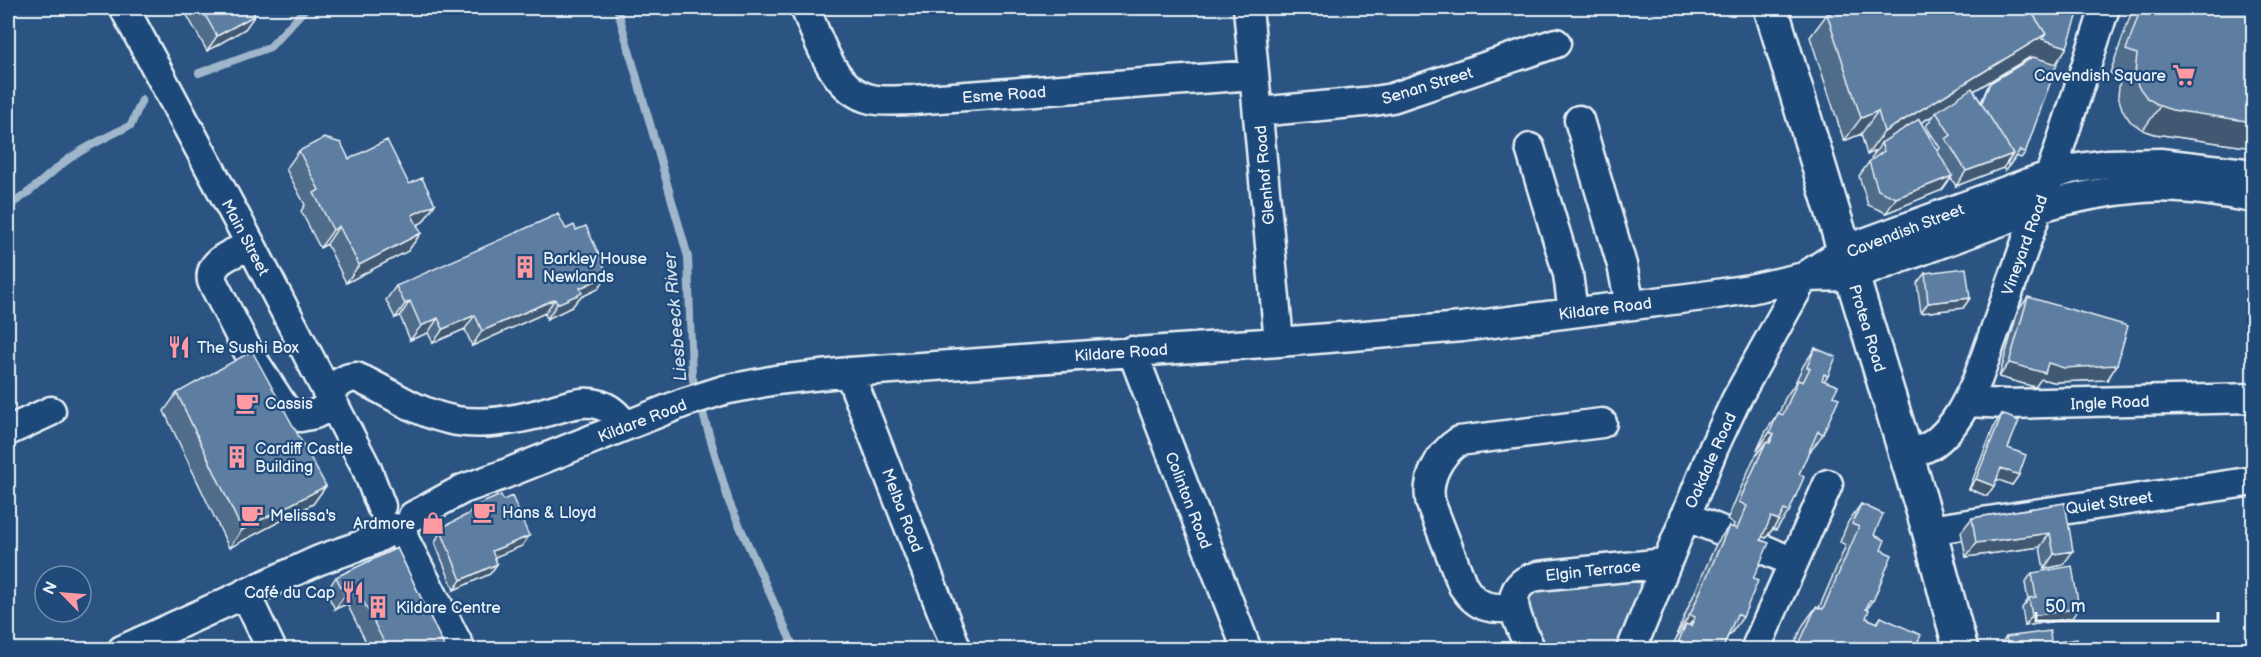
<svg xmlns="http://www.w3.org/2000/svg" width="2261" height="657" font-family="'Balsamiq Sans',sans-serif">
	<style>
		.park { fill: #476b93; stroke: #98aec6; stroke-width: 1.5 }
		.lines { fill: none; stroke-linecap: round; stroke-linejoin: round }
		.stream { stroke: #a0b6cb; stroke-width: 8 }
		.minor-casing { stroke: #e8f1f8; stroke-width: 33 }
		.major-casing { stroke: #e8f1f8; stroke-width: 38 }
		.minor { stroke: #1f4a7a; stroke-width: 28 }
		.major { stroke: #1f4a7a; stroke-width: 33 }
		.wall { fill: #506c8a; stroke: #e8f1f8; stroke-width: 1.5; fill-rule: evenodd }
		.shaded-wall { fill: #415871; stroke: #e8f1f8; stroke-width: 1.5 }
		.building { fill: #5d7da1; stroke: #e8f1f8; stroke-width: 1.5 }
		.labels { text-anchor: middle; stroke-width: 4.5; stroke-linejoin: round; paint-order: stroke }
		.poi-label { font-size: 16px; fill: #e8f1f8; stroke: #1f4a7a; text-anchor: start }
		.street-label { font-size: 16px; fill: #e8f1f8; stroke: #1f4a7a }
		.water-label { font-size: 18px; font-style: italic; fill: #d0dde9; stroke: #1f4a7a }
	</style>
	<rect width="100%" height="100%" fill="#2b5482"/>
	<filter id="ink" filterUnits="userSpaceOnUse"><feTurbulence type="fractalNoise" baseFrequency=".0167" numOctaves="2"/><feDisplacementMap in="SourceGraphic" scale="12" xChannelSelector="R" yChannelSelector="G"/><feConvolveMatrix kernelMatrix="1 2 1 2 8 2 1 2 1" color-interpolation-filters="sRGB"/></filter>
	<g filter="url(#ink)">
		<!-- park -->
		<path class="park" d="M1665,563L1631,649H1531L1515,614L1535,576Z"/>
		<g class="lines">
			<!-- stream -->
			<path class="stream" d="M617,8L688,257L692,376L729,502L795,650
				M199,73L270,47L306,8
				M8,206C30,194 46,176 66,161C86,146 109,136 131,125L142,100"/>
			<!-- minor casing -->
			<g class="minor-casing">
				<path id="minor" d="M124,8L251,245L366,467L381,506
					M805,8C819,39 832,90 871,99C884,102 899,100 912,100L1254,75
					M1248,8L1279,342
					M1258,112L1374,101L1392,98L1556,43
					M1579,120L1622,265L1630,305
					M1530,148L1568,274L1573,312
					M251,245C235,253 208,260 212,281L250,355L287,412L300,417L315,414L333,405
					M1132,351L1247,650
					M849,372L957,650
					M326,390L349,378L356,377C393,393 414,413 457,421C482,425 509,421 534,415C553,411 578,399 597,404C609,407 618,415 625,426
					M1967,402L2007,404L2254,398
					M8,431L51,411
					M1907,455C1915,452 1925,449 1933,444C1955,428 1967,402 1978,378L2058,152L2105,8
					M413,516L463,489L500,476L683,403L724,390L776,380L849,372L1279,342L1462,327L1703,296L1750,289L1804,277L1852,276L2037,208C2071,198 2106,191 2142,188C2179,185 2217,192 2254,198
					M1685,516L1730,534
					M402,528L405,541L461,650
					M1929,530L2254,481
					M1754,545L1793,562
					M245,593L272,650
					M1514,608C1489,609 1477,608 1463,586L1431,504C1425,480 1439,454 1459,441L1602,423
					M122,650L317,561C344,550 369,546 394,528
					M1531,650C1520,625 1496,586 1538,576L1665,563
					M1631,650L1714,447L1736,400L1804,277L1845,250L2028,183L2071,169L2107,164L2160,163L2254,174
					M1755,650L1828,484"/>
			</g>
			<!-- major casing -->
			<g class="major-casing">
				<path id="major" d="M1771,8L1929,530L1961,650"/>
			</g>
			<!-- minor -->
			<use href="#minor" class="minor"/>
			<!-- major -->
			<use href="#major" class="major"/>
		</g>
		<!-- wall -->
		<path class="wall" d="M183,8H251L255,15L245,29L207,51Z
			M2133,8H2253V148L2155,134L2143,130L2130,121L2122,109L2118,96L2120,78L2110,73Z
			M1827,14L2067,47L2055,64L2025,153L2021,158L2016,156L2005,171L2003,168L1956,186L1951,178L1942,190L1886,213L1868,205L1859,176L1869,162L1872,160L1871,158L1877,150L1867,155L1861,134L1844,141L1810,37ZM2030,57L2031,58L1990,83L1987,88L1981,102L1980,101L1974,91ZM1934,115L1926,126L1940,148L1938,151L1921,123Z
			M299,151L349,159L435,204L423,222L417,225L421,233L408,251L346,283L327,244L320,248L301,211L305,205L286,169Z
			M566,229L598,289L579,298L572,307L547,319L545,313L472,346L465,329L433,343L428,333L410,340L400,316L395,318L386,300L396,286Z
			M1925,273L1970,298L1963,308L1921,313L1917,283Z
			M2028,297L2117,365L2107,380L2054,382L2041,379L2035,387L1999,377L2018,311Z
			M1815,348L1828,376L1824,381L1833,396L1823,434L1810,452L1809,451L1799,474L1789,512L1776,530L1773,529L1766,538L1762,536L1761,540L1753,579L1743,617L1730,635L1729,634L1722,650H1670L1674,642L1679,634L1677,633L1716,544L1729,526L1733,528L1734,524L1727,520L1753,460L1759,451L1757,450L1766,431L1779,413L1785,398L1794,385L1803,366Z
			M177,393L326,486L313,504L229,548L164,411Z
			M2002,414L2008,448L2019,475L2012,485L1997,479L1987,496L1969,489L1995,424Z
			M503,500L529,536L522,546L494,557L497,564L490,574L454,590L435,543L438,536L445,526L468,515L473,507Z
			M2065,503L2063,565L2044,569L2040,547L1966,557L1961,532L1972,518Z
			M1861,504L1881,550L1873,601L1867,609L1866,618L1877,623L1881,617L1914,650H1792L1803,625L1816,607L1819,608L1846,545L1840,542L1848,522Z
			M397,548L446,650H370L347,604L335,609L326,592L336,577Z
			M2032,573L2072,618L2025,626L2022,608L2028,600L2025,583Z
			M2006,637L2051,643L2098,646L2106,650H1997Z"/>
		<!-- shaded-wall -->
		<path class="shaded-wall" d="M255,15L245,29L207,51L217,36Z
			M2046,34L2067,47L2055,65L2030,57L1937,113L1936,112L1934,115L1882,146L1881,143L1877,150L1867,155L1884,132Z
			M2160,106L2253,122V148L2155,134L2143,130Z
			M1878,111L1861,134L1844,141L1861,118Z
			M2013,154L2003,168L1956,186L1966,171Z
			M1952,176L1942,190L1886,213L1896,198Z
			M435,204L423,222L399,234L412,215Z
			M339,226L327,244L320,248L333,230Z
			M421,233L408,251L346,283L359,265Z
			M608,275L598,289L579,298L572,307L547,319L557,304L580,288Z
			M1970,298L1963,308L1921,313L1928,303Z
			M555,299L545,313L472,346L482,331Z
			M410,301L400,316L395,318L405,304Z
			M475,315L465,329L433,343L443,329Z
			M438,318L428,333L410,340L421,326Z
			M2009,363H2048L2117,365L2107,380L2054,382L2041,379L2035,387L1999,377Z
			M1770,432L1774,434L1762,452L1766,442L1759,451L1757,450Z
			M2001,468L2019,475L2012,485L1994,478Z
			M1976,479L1994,486L1987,496L1969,489Z
			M326,486L313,504L229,548L242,530Z
			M1771,517L1779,520L1766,538L1758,535Z
			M2050,533L2040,547L1966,557L1976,543Z
			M529,536L522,546L485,561L492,551Z
			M2073,551L2063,565L2044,569L2054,554Z
			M497,564L490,574L454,590L461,580Z
			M357,589L347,604L335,609L345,595Z
			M1870,600L1873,601L1860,619Z
			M2079,608L2072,618L2025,626L2032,616Z
			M1690,615L1695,617L1682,635L1686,624L1679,634L1677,633Z"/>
		<!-- building -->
		<path class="building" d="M201,8H251L255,15L217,36Z
			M1845,8H2029L2046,34L1884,132L1878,111L1861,118L1827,14Z
			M2029,8H2080L2067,47L2042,39L2046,34Z
			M2141,8H2253V122L2172,110L2160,106L2147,98L2138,86L2135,73L2137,54L2126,50Z
			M2033,57L2057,64L2025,153L2020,150L2009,166L2007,163L2013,154L1980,101L1982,102L1990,83Z
			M1972,88L2013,154L1966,171L1946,139L1951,135L1936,112Z
			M1919,119L1952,176L1896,198L1878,190L1869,162L1884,151L1881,143Z
			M324,138L341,143L349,159L387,140L409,184L422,178L435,204L412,215L421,233L359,265L339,226L333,230L314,193L319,190L299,151Z
			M558,214L566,229L574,225L576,230L586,226L608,275L580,288L582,293L557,304L555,299L482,331L475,315L443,329L438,318L421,326L410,301L405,304L396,286Z
			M1966,268L1970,298L1928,303L1925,273Z
			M2028,297L2128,326L2117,365L2064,368L2048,363L2045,373L2009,363Z
			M1815,348L1836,357L1828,376L1824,374L1822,380L1838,386L1833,396L1839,398L1823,434L1818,431L1799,474L1804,477L1789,512L1784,510L1779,520L1771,517L1761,540L1769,543L1753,579L1758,581L1743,617L1737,614L1722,650H1675L1686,624L1691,626L1695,617L1690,615L1729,526L1737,529L1747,506L1739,502L1766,442L1770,443L1774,434L1770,432L1778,413L1783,415L1798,380L1803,382L1810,368L1807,367Z
			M252,351L326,486L242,530L177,393Z
			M2002,414L2019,421L2008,448L2026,455L2019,475L2001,468L1994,486L1976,479Z
			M501,495L503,500L512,496L529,536L492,551L497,564L461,580L442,533L445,526L474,511L473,507Z
			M2065,503L2073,551L2054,554L2050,533L1976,543L1972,518Z
			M1861,504L1883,514L1874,535L1885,540L1881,550L1892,555L1873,601L1870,600L1866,609L1869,610L1866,618L1878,623L1881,617L1921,635L1914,650H1805L1807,645L1800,642L1816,607L1823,609L1859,527L1852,524Z
			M397,548L446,650H388L357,589L345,595L336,577Z
			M2072,566L2079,608L2032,616L2029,598L2036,597L2032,573Z
			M2050,631L2051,643L2077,639V645L2097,642L2098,646H2103L2106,650H2008L2006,637Z"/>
	</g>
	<!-- icons -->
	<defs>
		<g id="supermarket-bare" transform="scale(1.8)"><path d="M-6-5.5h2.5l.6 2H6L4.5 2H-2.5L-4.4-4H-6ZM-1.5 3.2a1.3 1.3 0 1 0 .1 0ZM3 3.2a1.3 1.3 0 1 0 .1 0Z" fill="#ff9aa2" stroke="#1f4a7a" stroke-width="2.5" paint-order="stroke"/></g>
		<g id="building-bare" transform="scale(1.8)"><path d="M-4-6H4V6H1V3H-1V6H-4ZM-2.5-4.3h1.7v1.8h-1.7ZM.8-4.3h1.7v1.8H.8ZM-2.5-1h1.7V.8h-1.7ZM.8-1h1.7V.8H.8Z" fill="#ff9aa2" stroke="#1f4a7a" stroke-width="2.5" paint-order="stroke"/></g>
		<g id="restaurant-bare" transform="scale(1.8)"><path d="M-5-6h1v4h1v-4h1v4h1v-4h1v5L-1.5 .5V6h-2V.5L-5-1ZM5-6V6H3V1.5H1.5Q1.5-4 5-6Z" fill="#ff9aa2" stroke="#1f4a7a" stroke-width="2.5" paint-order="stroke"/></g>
		<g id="cafe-bare" transform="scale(1.8)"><path d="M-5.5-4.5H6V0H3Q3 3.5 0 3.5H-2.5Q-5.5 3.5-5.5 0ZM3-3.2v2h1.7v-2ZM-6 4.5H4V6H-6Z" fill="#ff9aa2" stroke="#1f4a7a" stroke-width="2.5" paint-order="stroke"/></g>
		<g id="shop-bare" transform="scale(1.8)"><path d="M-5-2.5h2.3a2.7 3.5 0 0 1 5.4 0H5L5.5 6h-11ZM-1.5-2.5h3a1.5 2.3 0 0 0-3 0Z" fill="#ff9aa2" stroke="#1f4a7a" stroke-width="2.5" paint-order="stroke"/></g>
	</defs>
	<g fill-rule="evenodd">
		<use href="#supermarket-bare" x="2184" y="75"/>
		<use href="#building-bare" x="525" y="267"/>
		<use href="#restaurant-bare" x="179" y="347"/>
		<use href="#cafe-bare" x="247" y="403"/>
		<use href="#building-bare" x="237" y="457"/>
		<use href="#cafe-bare" x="484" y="512"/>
		<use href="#cafe-bare" x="252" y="515"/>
		<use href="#shop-bare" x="433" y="523"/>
		<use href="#restaurant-bare" x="353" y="592"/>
		<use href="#building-bare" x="378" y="607"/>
	</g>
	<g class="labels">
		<!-- poi labels -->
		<g class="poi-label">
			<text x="2166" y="81" text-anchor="end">Cavendish Square</text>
			<text x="543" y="264">Barkley House<tspan x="543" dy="18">Newlands</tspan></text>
			<text x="197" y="353">The Sushi Box</text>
			<text x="265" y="409">Cassis</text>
			<text x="255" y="454">Cardiff Castle<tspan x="255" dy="18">Building</tspan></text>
			<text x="502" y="518">Hans &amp; Lloyd</text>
			<text x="270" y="521">Melissa's</text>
			<text x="415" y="529" text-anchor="end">Ardmore</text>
			<text x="335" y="598" text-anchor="end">Café du Cap</text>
			<text x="396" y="613">Kildare Centre</text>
		</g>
		<!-- street labels -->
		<g class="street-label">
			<text transform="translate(1427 85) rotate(-17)" y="6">Senan Street</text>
			<text transform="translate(1004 94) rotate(-4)" y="6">Esme Road</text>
			<text transform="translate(1264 175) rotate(-95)" y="6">Glenhof Road</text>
			<text transform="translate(1905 230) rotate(-21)" y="6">Cavendish Street</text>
			<text transform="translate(246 237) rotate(62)" y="6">Main Street</text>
			<text transform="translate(2024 245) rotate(-70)" y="6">Vineyard Road</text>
			<text transform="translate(1605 308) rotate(-7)" y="6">Kildare Road</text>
			<text transform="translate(1868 328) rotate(73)" y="6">Protea Road</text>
			<text transform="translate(1121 352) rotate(-4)" y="6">Kildare Road</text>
			<text transform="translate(2110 402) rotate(-2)" y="6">Ingle Road</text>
			<text transform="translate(642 420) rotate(-21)" y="6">Kildare Road</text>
			<text transform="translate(1710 460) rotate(-66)" y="6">Oakdale Road</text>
			<text transform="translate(1189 500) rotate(69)" y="6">Colinton Road</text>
			<text transform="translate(2109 502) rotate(-8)" y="6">Quiet Street</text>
			<text transform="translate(903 510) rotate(69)" y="6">Melba Road</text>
			<text transform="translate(1593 570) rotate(-6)" y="6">Elgin Terrace</text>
		</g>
		<!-- water labels -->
		<g class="water-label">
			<text transform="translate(675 317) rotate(-95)" y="6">Liesbeeck River</text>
		</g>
	</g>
	<!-- margin -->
	<rect width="2261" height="657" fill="none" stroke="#1f4a7a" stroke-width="30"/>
	<rect x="15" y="15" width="2231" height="627" fill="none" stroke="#e8f1f8" stroke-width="2" filter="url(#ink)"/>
	<!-- north arrow -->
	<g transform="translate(63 594) rotate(295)"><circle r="28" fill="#1f4a7a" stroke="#6f8dac" stroke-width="1.5"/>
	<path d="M0-4.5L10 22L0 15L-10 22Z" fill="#ff9aa2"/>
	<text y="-9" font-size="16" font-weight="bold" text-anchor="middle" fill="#e8f1f8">N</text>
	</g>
	<!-- scale -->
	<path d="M2036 612v9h182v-9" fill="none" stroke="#e8f1f8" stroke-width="3"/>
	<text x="2045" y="612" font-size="18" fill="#e8f1f8" stroke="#1f4a7a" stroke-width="4.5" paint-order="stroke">50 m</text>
</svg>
